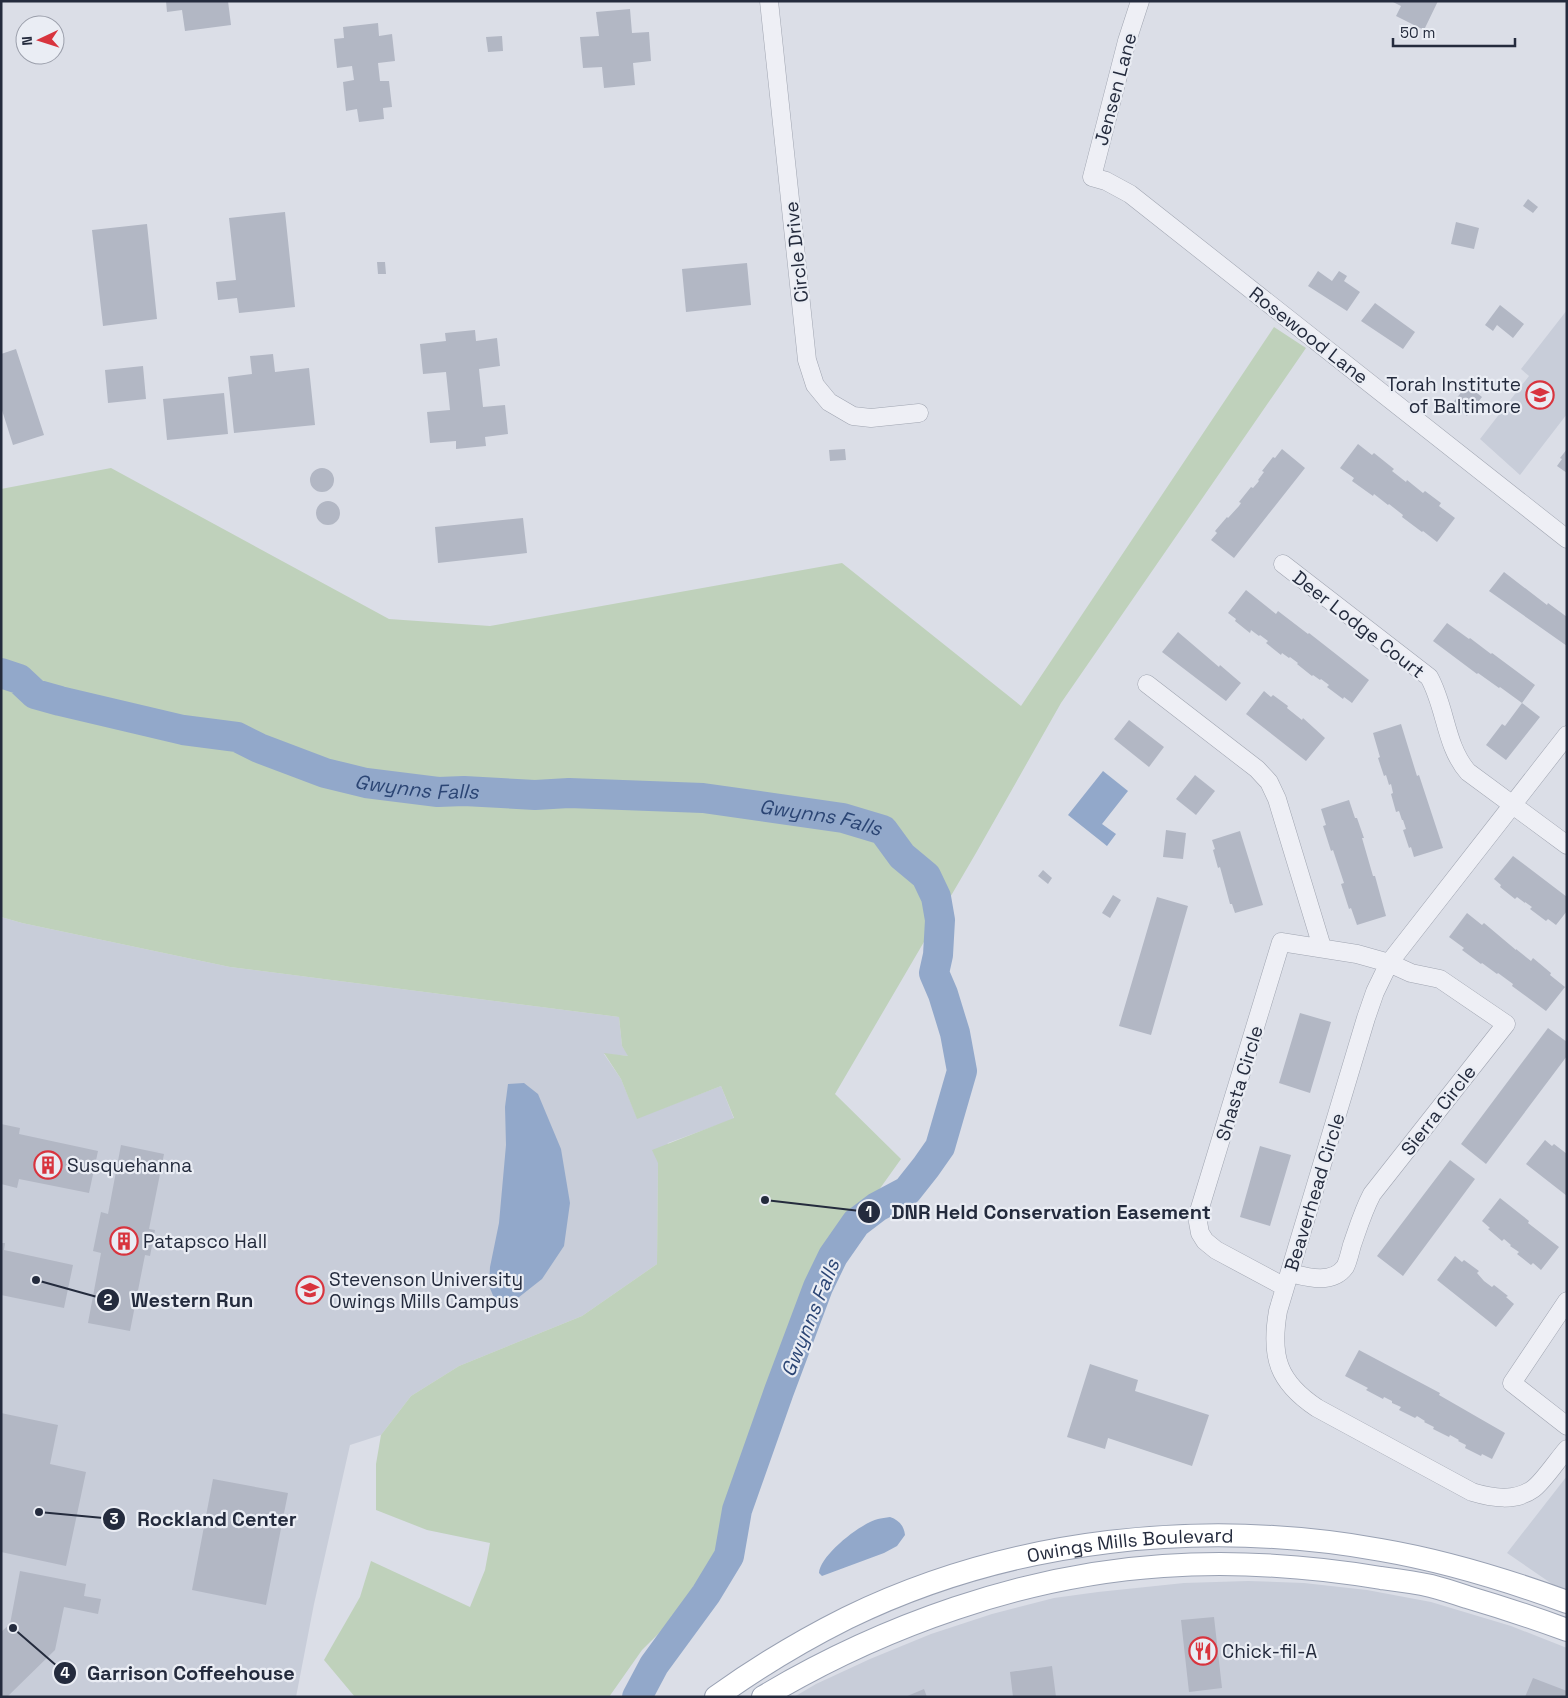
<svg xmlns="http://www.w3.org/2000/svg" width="1568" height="1698" font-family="'Space Grotesk',sans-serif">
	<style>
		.built { fill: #c8cdd9 }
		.green { fill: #bfd1bb }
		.water { fill: #92a8ca }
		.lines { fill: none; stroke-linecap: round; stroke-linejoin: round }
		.river { stroke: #92a8ca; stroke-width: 30 }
		.building { fill: #b2b7c4 }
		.minor-casing { stroke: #a0a5b1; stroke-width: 19 }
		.major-casing { stroke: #99a1b3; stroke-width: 24 }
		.minor { stroke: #eeeff5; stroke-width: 18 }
		.major { stroke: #fff; stroke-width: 22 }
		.labels { text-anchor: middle; stroke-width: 4.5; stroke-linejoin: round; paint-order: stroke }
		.street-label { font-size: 19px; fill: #242b3d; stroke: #eaedf4 }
		.poi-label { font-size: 19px; fill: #242b3d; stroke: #eaedf4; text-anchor: start }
		.water-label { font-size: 20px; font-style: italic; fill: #2b4574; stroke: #eaedf4 }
		.leader { fill: none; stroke: #242b3d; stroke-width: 2 }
		.callout-dot { fill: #242b3d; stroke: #eaedf4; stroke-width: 2 }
		.mark-label { font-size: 15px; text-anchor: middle; font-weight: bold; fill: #fff }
		.callout-label { font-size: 20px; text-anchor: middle; font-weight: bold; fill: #242b3d; stroke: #eaedf4; stroke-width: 4.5; stroke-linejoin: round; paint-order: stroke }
	</style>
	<rect width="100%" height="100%" fill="#dbdee7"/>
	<!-- built -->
	<path class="built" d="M1567,310V414L1520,475L1480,439L1529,376L1521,369Z
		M1,917L22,923L230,967L619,1017L622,1046L629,1056L604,1054L621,1079L637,1118L721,1086L734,1119L668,1143L658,1163L657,1264L582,1316L459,1366L411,1396L381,1435L350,1445L314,1604L296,1697H1Z
		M1567,1476V1592L1558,1588L1507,1553Z
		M1248,1581L1304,1583L1367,1590L1431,1602L1511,1626L1567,1648V1697H794L816,1684L870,1659L931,1634L992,1614L1054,1598L1098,1592L1184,1583Z"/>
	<!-- green -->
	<path class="green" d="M1274,327L1306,348L1061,703L976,853L835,1094L901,1159L846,1236L807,1305L749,1487L739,1554L642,1650L609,1697H355L324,1660L360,1597L371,1561L470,1607L485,1570L490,1543L427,1530L376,1510V1464L381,1435L411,1396L459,1366L582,1316L657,1264L658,1163L652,1150L734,1118L721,1086L637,1119L621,1079L604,1053L628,1056L622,1046L619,1017L230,967L22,923L1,917V489L111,468L389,619L490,626L842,563L1021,706Z"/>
	<!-- water -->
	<path class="water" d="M1103,771L1128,791L1102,824L1116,834L1107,846L1068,815Z
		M524,1083L538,1094L561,1149L570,1203L564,1246L542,1279L505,1308L495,1300L489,1286L490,1267L499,1223L506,1145L505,1107L508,1084Z
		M890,1517C899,1520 904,1526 905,1535L897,1546L884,1553L822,1576L819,1573C820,1555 861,1523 878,1519C881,1518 886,1518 890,1517Z"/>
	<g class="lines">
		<!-- river -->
		<path class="river" id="s1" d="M1,673L19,679L35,694L60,701L183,730L237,737L259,748L325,773L366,783L438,792L464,791L535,795L569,793L703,798L843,818L883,830L902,856L926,876L936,897L940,920L938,955L934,973L943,994L955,1033L962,1071L940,1147L926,1167L907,1191L877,1207L856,1223L833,1256L818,1287L779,1391L737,1510L729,1556L706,1594L654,1665L637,1697"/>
	</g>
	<!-- building -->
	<path class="building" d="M166,1H228L231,25L185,31L182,10L167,12Z
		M1391,1H1438L1424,30L1396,16L1401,6Z
		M630,9L632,33L649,32L651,61L633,63L635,85L604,88L602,67L583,68L580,37L599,36L596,12Z
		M378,23L379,36L392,34L395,61L378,63L380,81H389L392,107L383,108L384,119L359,122L357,109L346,111L343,82L354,80L352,66L337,68L334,39L344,38L343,27Z
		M502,36L503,51L488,52L486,37Z
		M1528,199L1538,207L1533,213L1523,206Z
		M285,212L295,307L239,313L237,298L218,300L216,282L236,280L229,218Z
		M1456,222L1479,228L1474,249L1451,244Z
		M147,224L157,319L103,326L92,230Z
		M377,262H385L386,274H378Z
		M747,263L751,305L686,312L682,269Z
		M1318,271L1332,281L1339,271L1347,276L1344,281L1360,292L1347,311L1308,286Z
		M1375,303L1415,332L1403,349L1361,321Z
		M1500,305L1524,324L1513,338L1497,325L1493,331L1485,325Z
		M475,330L476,341L497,338L500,366L479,369L483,407L505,405L508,434L485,437L486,446L456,449V441L430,443L427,412L450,410L446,372L423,374L420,344L446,341L445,333Z
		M16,349L44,435L13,445L1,407V354Z
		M273,354L275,372L309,368L315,425L234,433L228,377L252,374L250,356Z
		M143,366L146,399L108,403L105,370Z
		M1467,385L1482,397L1467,416L1461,412L1459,414L1455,411L1457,408L1452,404Z
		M224,393L228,434L167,440L163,399Z
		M1358,444L1372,455L1374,453L1394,469L1392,471L1406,482L1407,480L1423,493L1425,491L1441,503L1439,506L1455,518L1437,542L1423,531L1422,532L1402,517L1403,515L1389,504L1388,505L1374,494L1373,496L1352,481L1354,478L1340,468Z
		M845,449L846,460L830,461L829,450Z
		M1282,449L1305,468L1234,558L1211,540L1217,533L1215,531L1227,517L1228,518L1239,506L1241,503L1239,502L1251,487L1253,488L1259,481L1258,480L1264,472L1262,471L1273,457L1275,458Z
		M1567,449V473L1557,466L1562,459L1560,458Z
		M310 480a12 12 0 1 1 24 0a12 12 0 1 1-24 0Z
		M316 513a12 12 0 1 1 24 0a12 12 0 1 1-24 0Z
		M523,518L527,553L438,563L435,527Z
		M1504,572L1547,605L1548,603L1567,617V646L1489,591Z
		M1246,590L1276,614L1278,611L1308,634L1309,633L1369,680L1352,703L1344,697L1343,699L1327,687L1329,685L1321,679L1320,680L1313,675L1312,676L1297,664L1298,663L1290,657L1289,658L1282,653L1281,655L1266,643L1268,641L1260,635L1259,636L1251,630L1250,633L1235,621L1236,619L1228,613Z
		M1447,623L1469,639L1470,638L1491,654L1492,653L1535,685L1522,703L1500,687L1499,688L1478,673L1477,674L1433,641Z
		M1178,632L1219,667L1220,665L1241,683L1226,701L1162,652Z
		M1264,691L1271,697L1273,695L1288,706L1287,708L1302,720L1303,718L1325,738L1306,761L1246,714Z
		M1522,703L1540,717L1506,760L1486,745L1502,724L1505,726Z
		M1129,720L1164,747L1149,767L1114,739Z
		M1401,724L1417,776L1419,775L1443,848L1414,857L1411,847L1409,848L1403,830L1406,829L1403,820H1402L1399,811L1396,812L1391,794L1393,793L1391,784L1389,785L1386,775L1384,776L1378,758L1380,757L1373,733Z
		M1195,775L1215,791L1196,815L1176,799Z
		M1349,800L1355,818H1357L1364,838H1362L1373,876H1375L1386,916L1357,925L1351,908L1349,909L1341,884L1344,883L1333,850L1331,851L1323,826L1326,825L1321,809Z
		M1166,830L1186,833L1183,859L1163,857Z
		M1240,831L1263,905L1235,913L1232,904H1230L1220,867L1218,868L1213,850L1215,849L1212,840Z
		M1513,856L1567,897V911L1556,925L1548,919L1546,921L1530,909L1532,907L1525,902V903L1517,897L1515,899L1500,887L1501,885L1494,879Z
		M1043,870L1052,878L1048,884L1038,876Z
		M1113,895L1121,900L1110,918L1102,913Z
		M1157,897L1188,906L1151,1035L1119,1026Z
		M1467,913L1482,925L1484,923L1516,950V949L1531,961L1533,958L1551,973L1550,975L1565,987L1546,1011L1512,986L1513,984L1498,973L1497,974L1482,963L1481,964L1462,950L1464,948L1449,937Z
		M1300,1013L1331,1022L1310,1093L1279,1083Z
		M1548,1028L1567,1042V1056L1486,1164L1461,1144Z
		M1,1124L20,1128L19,1134L98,1151L89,1193L19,1179L17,1188L1,1184Z
		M1545,1140L1552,1146L1554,1144L1567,1154V1196L1526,1164Z
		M121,1145L164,1154L149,1229L155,1230L150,1256L145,1255L130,1331L88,1323L101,1253L93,1251L101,1212L108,1214Z
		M1260,1146L1291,1155L1270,1226L1240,1217Z
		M1450,1160L1475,1179L1403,1276L1377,1256Z
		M1500,1198L1529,1221L1528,1223L1559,1247L1541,1270L1533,1263L1531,1265L1517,1254L1519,1252L1510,1246L1511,1245L1504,1239L1502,1241L1488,1229L1490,1228L1482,1221Z
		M1,1243H5L4,1250L73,1265L64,1308L1,1295Z
		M1455,1256L1462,1262L1464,1260L1479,1271L1477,1273L1484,1281L1492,1287L1494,1285L1508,1296L1506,1297L1514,1304L1496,1327L1437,1280Z
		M1359,1350L1440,1393L1439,1395L1505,1433L1492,1459L1482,1454L1481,1456L1465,1448L1466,1445L1458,1441L1459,1440L1450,1435L1449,1437L1433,1429L1434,1427L1424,1422L1425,1421L1417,1416L1415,1418L1399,1410L1401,1407L1392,1403V1401L1384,1397L1383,1399L1366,1390L1368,1388L1345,1376Z
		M1090,1364L1138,1380L1135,1391L1209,1415L1192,1466L1108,1438L1105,1449L1067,1437Z
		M1,1413L58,1425L50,1464L86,1472L66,1566L1,1552Z
		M213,1479L288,1493L266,1605L192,1590Z
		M20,1571L86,1584L84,1596L101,1599L98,1614L64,1607L55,1650L7,1697H1V1632L10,1624Z
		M1214,1617L1222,1688L1189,1692L1181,1620Z
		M1052,1666L1056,1697H1013L1010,1672Z
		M1533,1678L1567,1691V1697H1525Z
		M924,1689L927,1697H905Z"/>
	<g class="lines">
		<!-- minor casing -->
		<g class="minor-casing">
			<path id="minor" d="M769,1L807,360L815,385L829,402L853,416L871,418L919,413
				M1140,1L1127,41L1092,177L1106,181L1130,194L1567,539
				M1283,564L1429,677C1446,707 1445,746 1468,772L1567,845
				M1147,684L1257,769L1269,782L1277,799L1322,947
				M1567,735L1389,963L1375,992L1366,1018L1278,1311C1270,1357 1278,1382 1317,1408L1472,1492C1492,1498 1515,1502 1533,1489C1543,1482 1558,1459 1567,1449
				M1285,1287L1216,1250L1205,1241L1200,1233L1198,1222L1199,1211L1281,942L1357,954L1389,963L1411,973L1440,979L1506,1024L1372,1194C1363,1211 1358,1228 1352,1245C1350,1252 1348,1262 1345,1267C1332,1285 1306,1277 1290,1273
				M1567,1301L1512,1383L1567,1426"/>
		</g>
		<!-- major casing -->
		<g class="major-casing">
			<g id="major">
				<path id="s2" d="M716,1697C758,1667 801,1641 847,1618C1011,1538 1203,1518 1381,1550C1445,1561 1507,1580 1567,1602"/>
				<path d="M763,1697C882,1626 1024,1575 1163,1566C1236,1561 1309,1566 1381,1578C1397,1580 1414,1582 1431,1586C1443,1589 1455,1593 1467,1597C1501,1607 1534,1618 1567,1630"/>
			</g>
		</g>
		<!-- minor -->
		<use href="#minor" class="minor"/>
		<!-- major -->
		<use href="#major" class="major"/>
	</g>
	<!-- icons -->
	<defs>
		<g id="school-ring" transform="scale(1.4375)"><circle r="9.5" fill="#eaedf4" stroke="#d8343e" stroke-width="1.5"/><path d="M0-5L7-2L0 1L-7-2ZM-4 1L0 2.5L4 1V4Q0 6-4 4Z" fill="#d8343e"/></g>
		<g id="building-ring" transform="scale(1.4375)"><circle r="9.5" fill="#eaedf4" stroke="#d8343e" stroke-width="1.5"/><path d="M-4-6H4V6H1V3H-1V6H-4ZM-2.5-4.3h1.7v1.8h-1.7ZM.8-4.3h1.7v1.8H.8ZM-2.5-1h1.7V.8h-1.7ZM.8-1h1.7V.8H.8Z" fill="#d8343e"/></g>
		<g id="university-ring" transform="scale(1.4375)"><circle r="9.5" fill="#eaedf4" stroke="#d8343e" stroke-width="1.5"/><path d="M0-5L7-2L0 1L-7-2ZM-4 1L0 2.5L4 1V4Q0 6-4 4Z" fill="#d8343e"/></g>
		<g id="restaurant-ring" transform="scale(1.4375)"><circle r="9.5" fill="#eaedf4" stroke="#d8343e" stroke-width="1.5"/><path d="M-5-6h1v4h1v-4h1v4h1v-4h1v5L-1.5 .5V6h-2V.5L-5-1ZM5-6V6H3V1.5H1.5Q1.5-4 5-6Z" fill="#d8343e"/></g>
	</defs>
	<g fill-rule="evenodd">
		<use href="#school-ring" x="1540" y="395"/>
		<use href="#building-ring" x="48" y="1165"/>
		<use href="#building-ring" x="124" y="1241"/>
		<use href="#university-ring" x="310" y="1290"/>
		<use href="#restaurant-ring" x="1203" y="1651"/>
	</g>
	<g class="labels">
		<!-- street labels -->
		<g class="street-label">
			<text transform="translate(1115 89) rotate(-75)" y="7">Jensen Lane</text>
			<text transform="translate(796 252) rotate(-96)" y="7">Circle Drive</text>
			<text transform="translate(1309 335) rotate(38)" y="7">Rosewood Lane</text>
			<text transform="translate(1359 624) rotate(38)" y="7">Deer Lodge Court</text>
			<text transform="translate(1239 1083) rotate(-73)" y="7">Shasta Circle</text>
			<text transform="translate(1438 1110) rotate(-52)" y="7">Sierra Circle</text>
			<text transform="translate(1314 1192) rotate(-73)" y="7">Beaverhead Circle</text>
			<text dy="7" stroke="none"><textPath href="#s2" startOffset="448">Owings Mills Boulevard</textPath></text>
		</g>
		<!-- poi labels -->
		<g class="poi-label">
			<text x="1521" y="391" text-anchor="end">Torah Institute<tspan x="1521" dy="22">of Baltimore</tspan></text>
			<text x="67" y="1172">Susquehanna</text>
			<text x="143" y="1248">Patapsco Hall</text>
			<text x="329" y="1286">Stevenson University<tspan x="329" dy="22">Owings Mills Campus</tspan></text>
			<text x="1222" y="1658">Chick-fil-A</text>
		</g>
		<!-- water labels -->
		<g class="water-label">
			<text dy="7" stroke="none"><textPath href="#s1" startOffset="436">Gwynns Falls</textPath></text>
			<text dy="7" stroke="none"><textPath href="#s1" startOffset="842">Gwynns Falls</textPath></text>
			<text transform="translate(810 1318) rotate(-68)" y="7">Gwynns Falls</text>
		</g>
	</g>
	<!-- callouts -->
	<path class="leader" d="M765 1200L869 1212M36 1280L108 1300M39 1512L114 1519M13 1628L65 1673"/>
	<g class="callout-dot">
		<circle cx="765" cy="1200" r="5"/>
		<circle cx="36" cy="1280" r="5"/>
		<circle cx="39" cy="1512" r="5"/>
		<circle cx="13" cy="1628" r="5"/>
		<circle cx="869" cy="1212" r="12"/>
		<circle cx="108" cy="1300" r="12"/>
		<circle cx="114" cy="1519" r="12"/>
		<circle cx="65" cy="1673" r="12"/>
	</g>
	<g class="mark-label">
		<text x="869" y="1217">1</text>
		<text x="108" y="1305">2</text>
		<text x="114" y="1524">3</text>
		<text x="65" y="1678">4</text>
	</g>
	<g class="callout-label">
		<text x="1051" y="1219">DNR Held Conservation Easement</text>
		<text x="192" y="1307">Western Run</text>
		<text x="217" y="1526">Rockland Center</text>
		<text x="191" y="1680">Garrison Coffeehouse</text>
	</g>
	<!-- border -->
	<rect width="1568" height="1698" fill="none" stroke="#242b3d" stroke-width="5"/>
	<!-- north arrow -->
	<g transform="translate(40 40) rotate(266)"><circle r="24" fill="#eaedf4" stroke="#9b9fab"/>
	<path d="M0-4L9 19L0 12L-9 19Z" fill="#d8343e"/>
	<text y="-8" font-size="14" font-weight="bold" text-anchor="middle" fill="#242b3d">N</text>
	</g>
	<!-- scale -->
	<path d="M1393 38v8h122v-8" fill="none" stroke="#242b3d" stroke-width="2.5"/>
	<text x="1400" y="38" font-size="15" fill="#242b3d" stroke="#eaedf4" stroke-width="4" paint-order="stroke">50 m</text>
</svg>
